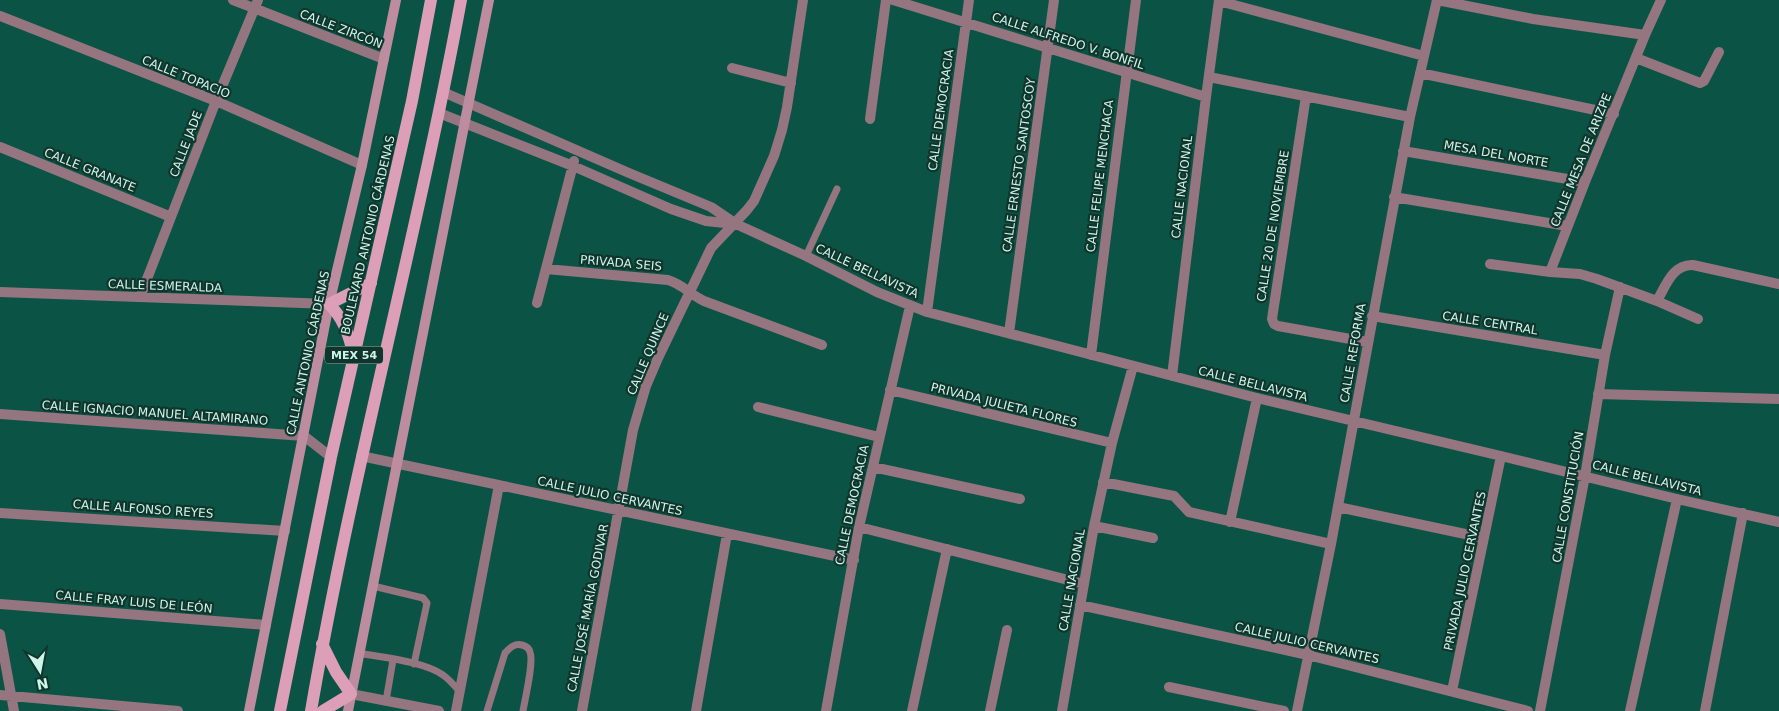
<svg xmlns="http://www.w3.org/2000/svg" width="1779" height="711" font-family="'DejaVu Sans',sans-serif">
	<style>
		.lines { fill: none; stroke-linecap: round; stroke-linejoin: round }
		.lane { stroke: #947580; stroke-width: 7 }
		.street { stroke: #947580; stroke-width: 10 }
		.secondary { stroke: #bd8d9f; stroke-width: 10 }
		.primary { stroke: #dd9fb7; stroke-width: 12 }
		.labels { text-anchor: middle; stroke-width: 4.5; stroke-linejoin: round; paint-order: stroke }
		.shield { fill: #11352c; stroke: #95bbb0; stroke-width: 1 }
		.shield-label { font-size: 11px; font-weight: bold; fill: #cdf5e9 }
		.street-label { font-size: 12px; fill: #cdf5e9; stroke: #11352c }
	</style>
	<rect width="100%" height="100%" fill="#0b5445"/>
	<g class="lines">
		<!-- lane -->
		<path class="lane" d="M806,256L837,189
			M373,586L423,598L427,603L414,664
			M359,653C384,658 422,661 443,675C450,680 455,686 460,692
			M386,701L393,660
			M487,711L505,653C510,648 514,643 522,645C526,646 529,648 530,652C534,662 525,699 523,711"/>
		<!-- street -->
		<path class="street" d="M233,0L384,59
			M893,0L1206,97
			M1437,0L1533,19L1645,35
			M1219,1L1424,56
			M0,16L216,101L362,165
			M1636,58L1700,83L1704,81L1719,52
			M732,68L791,83
			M1420,73L1614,114
			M1209,77L1410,117
			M443,92L629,173L711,207L736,224L806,256L877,292L927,312L1257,398L1501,456L1677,499L1779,522
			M1306,96L1272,319L1274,324L1278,326L1367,342
			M439,113L573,166L671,209L706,221L734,224
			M870,119L886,0
			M0,147L171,217
			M1403,151L1585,182
			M1394,197L1567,226
			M1490,264L1550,272L1580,274L1597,279L1657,301L1698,319
			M546,269L668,280C682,284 691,295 704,301L822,345
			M1550,272L1585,182L1645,35L1661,0
			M0,292L329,304
			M140,297L216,101L258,0
			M1657,301C1666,285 1673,264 1693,265L1779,284
			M537,303L574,161
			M927,312L969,0
			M1372,316L1605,355
			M1009,333L1054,0
			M1091,355L1136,0
			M1172,376L1206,97L1219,0
			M890,390L1112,443
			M1598,394L1779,399
			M758,407L879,437
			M0,414L304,436L331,457
			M361,456L854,560
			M873,467L1020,499
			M1103,482L1174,496L1189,512L1331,544
			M1338,507L1484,538
			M0,513L285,531
			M1230,522L1257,398
			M1094,526L1153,538
			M859,527L1084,584
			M0,604L266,625
			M1080,605L1308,655L1528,711
			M0,634L14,711
			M1169,687L1284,711
			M1452,691L1501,456
			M351,694L439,711
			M0,695L178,711
			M456,711L499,485
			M582,711L633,430L646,386L658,358L711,248L747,210L754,201L774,156L782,130L787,107L803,0
			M696,711L727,534
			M826,711L859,527L910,306
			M912,711L947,549
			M990,711L1007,630
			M1062,711L1094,526L1112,443L1133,366
			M1297,711L1331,544L1410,117L1437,0
			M1540,711L1585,476L1605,355L1620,287
			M1630,711L1677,499
			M1705,711L1743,513"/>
		<!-- secondary -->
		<path class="secondary" d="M249,711L329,304L362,165L396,0
			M348,711L489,0"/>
		<!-- primary -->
		<path class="primary" d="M353,355C350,336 343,318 329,304L371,283
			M322,644L336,672L351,694L323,711
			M280,711L331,457L412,101L431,0
			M311,711C352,472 417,238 461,0"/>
	</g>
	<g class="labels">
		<!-- shield labels -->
		<rect class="shield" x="325" y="346.5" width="58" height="17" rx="4"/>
		<g class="shield-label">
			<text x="354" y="359">MEX 54</text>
		</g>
		<!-- street labels -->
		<g class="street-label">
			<text transform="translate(341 29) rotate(21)" y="4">CALLE ZIRCÓN</text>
			<text transform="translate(1068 41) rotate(18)" y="4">CALLE ALFREDO V. BONFIL</text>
			<text transform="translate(186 77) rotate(22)" y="4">CALLE TOPACIO</text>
			<text transform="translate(941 110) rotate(-82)" y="4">CALLE DEMOCRACIA</text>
			<text transform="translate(186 144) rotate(-69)" y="4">CALLE JADE</text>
			<text transform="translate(1496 154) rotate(10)" y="4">MESA DEL NORTE</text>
			<text transform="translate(1581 160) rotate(-68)" y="4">CALLE MESA DE ARIZPE</text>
			<text transform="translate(1019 165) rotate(-82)" y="4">CALLE ERNESTO SANTOSCOY</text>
			<text transform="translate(90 170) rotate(22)" y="4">CALLE GRANATE</text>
			<text transform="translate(1100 176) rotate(-83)" y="4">CALLE FELIPE MENCHACA</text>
			<text transform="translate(1182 187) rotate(-83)" y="4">CALLE NACIONAL</text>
			<text transform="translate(1273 226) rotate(-81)" y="4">CALLE 20 DE NOVIEMBRE</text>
			<text transform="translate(368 235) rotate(-77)" y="4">BOULEVARD ANTONIO CÁRDENAS</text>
			<text transform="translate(621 263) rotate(5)" y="4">PRIVADA SEIS</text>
			<text transform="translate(867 271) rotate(25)" y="4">CALLE BELLAVISTA</text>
			<text transform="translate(165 286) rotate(2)" y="4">CALLE ESMERALDA</text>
			<text transform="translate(1490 323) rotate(9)" y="4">CALLE CENTRAL</text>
			<text transform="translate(308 353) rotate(-78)" y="4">CALLE ANTONIO CÁRDENAS</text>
			<text transform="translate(1353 353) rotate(-80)" y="4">CALLE REFORMA</text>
			<text transform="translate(648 354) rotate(-67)" y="4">CALLE QUINCE</text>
			<text transform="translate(1253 384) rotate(14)" y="4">CALLE BELLAVISTA</text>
			<text transform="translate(1004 405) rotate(14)" y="4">PRIVADA JULIETA FLORES</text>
			<text transform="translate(155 413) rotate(4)" y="4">CALLE IGNACIO MANUEL ALTAMIRANO</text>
			<text transform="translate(1647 478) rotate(14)" y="4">CALLE BELLAVISTA</text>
			<text transform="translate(610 496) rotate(12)" y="4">CALLE JULIO CERVANTES</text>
			<text transform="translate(1568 497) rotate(-80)" y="4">CALLE CONSTITUCIÓN</text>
			<text transform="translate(852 505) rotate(-78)" y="4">CALLE DEMOCRACIA</text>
			<text transform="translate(143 509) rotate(4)" y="4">CALLE ALFONSO REYES</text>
			<text transform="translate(1465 571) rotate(-78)" y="4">PRIVADA JULIO CERVANTES</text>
			<text transform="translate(1072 580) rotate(-80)" y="4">CALLE NACIONAL</text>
			<text transform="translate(134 602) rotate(5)" y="4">CALLE FRAY LUIS DE LEÓN</text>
			<text transform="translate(588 608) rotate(-79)" y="4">CALLE JOSÉ MARÍA GODIVAR</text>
			<text transform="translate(1307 643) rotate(13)" y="4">CALLE JULIO CERVANTES</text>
		</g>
	</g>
	<!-- north arrow -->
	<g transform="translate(40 671) rotate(169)" stroke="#11352c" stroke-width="4" paint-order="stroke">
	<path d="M0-4L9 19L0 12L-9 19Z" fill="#cdf5e9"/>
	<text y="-8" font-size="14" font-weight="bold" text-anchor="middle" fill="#cdf5e9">N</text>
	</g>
</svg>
